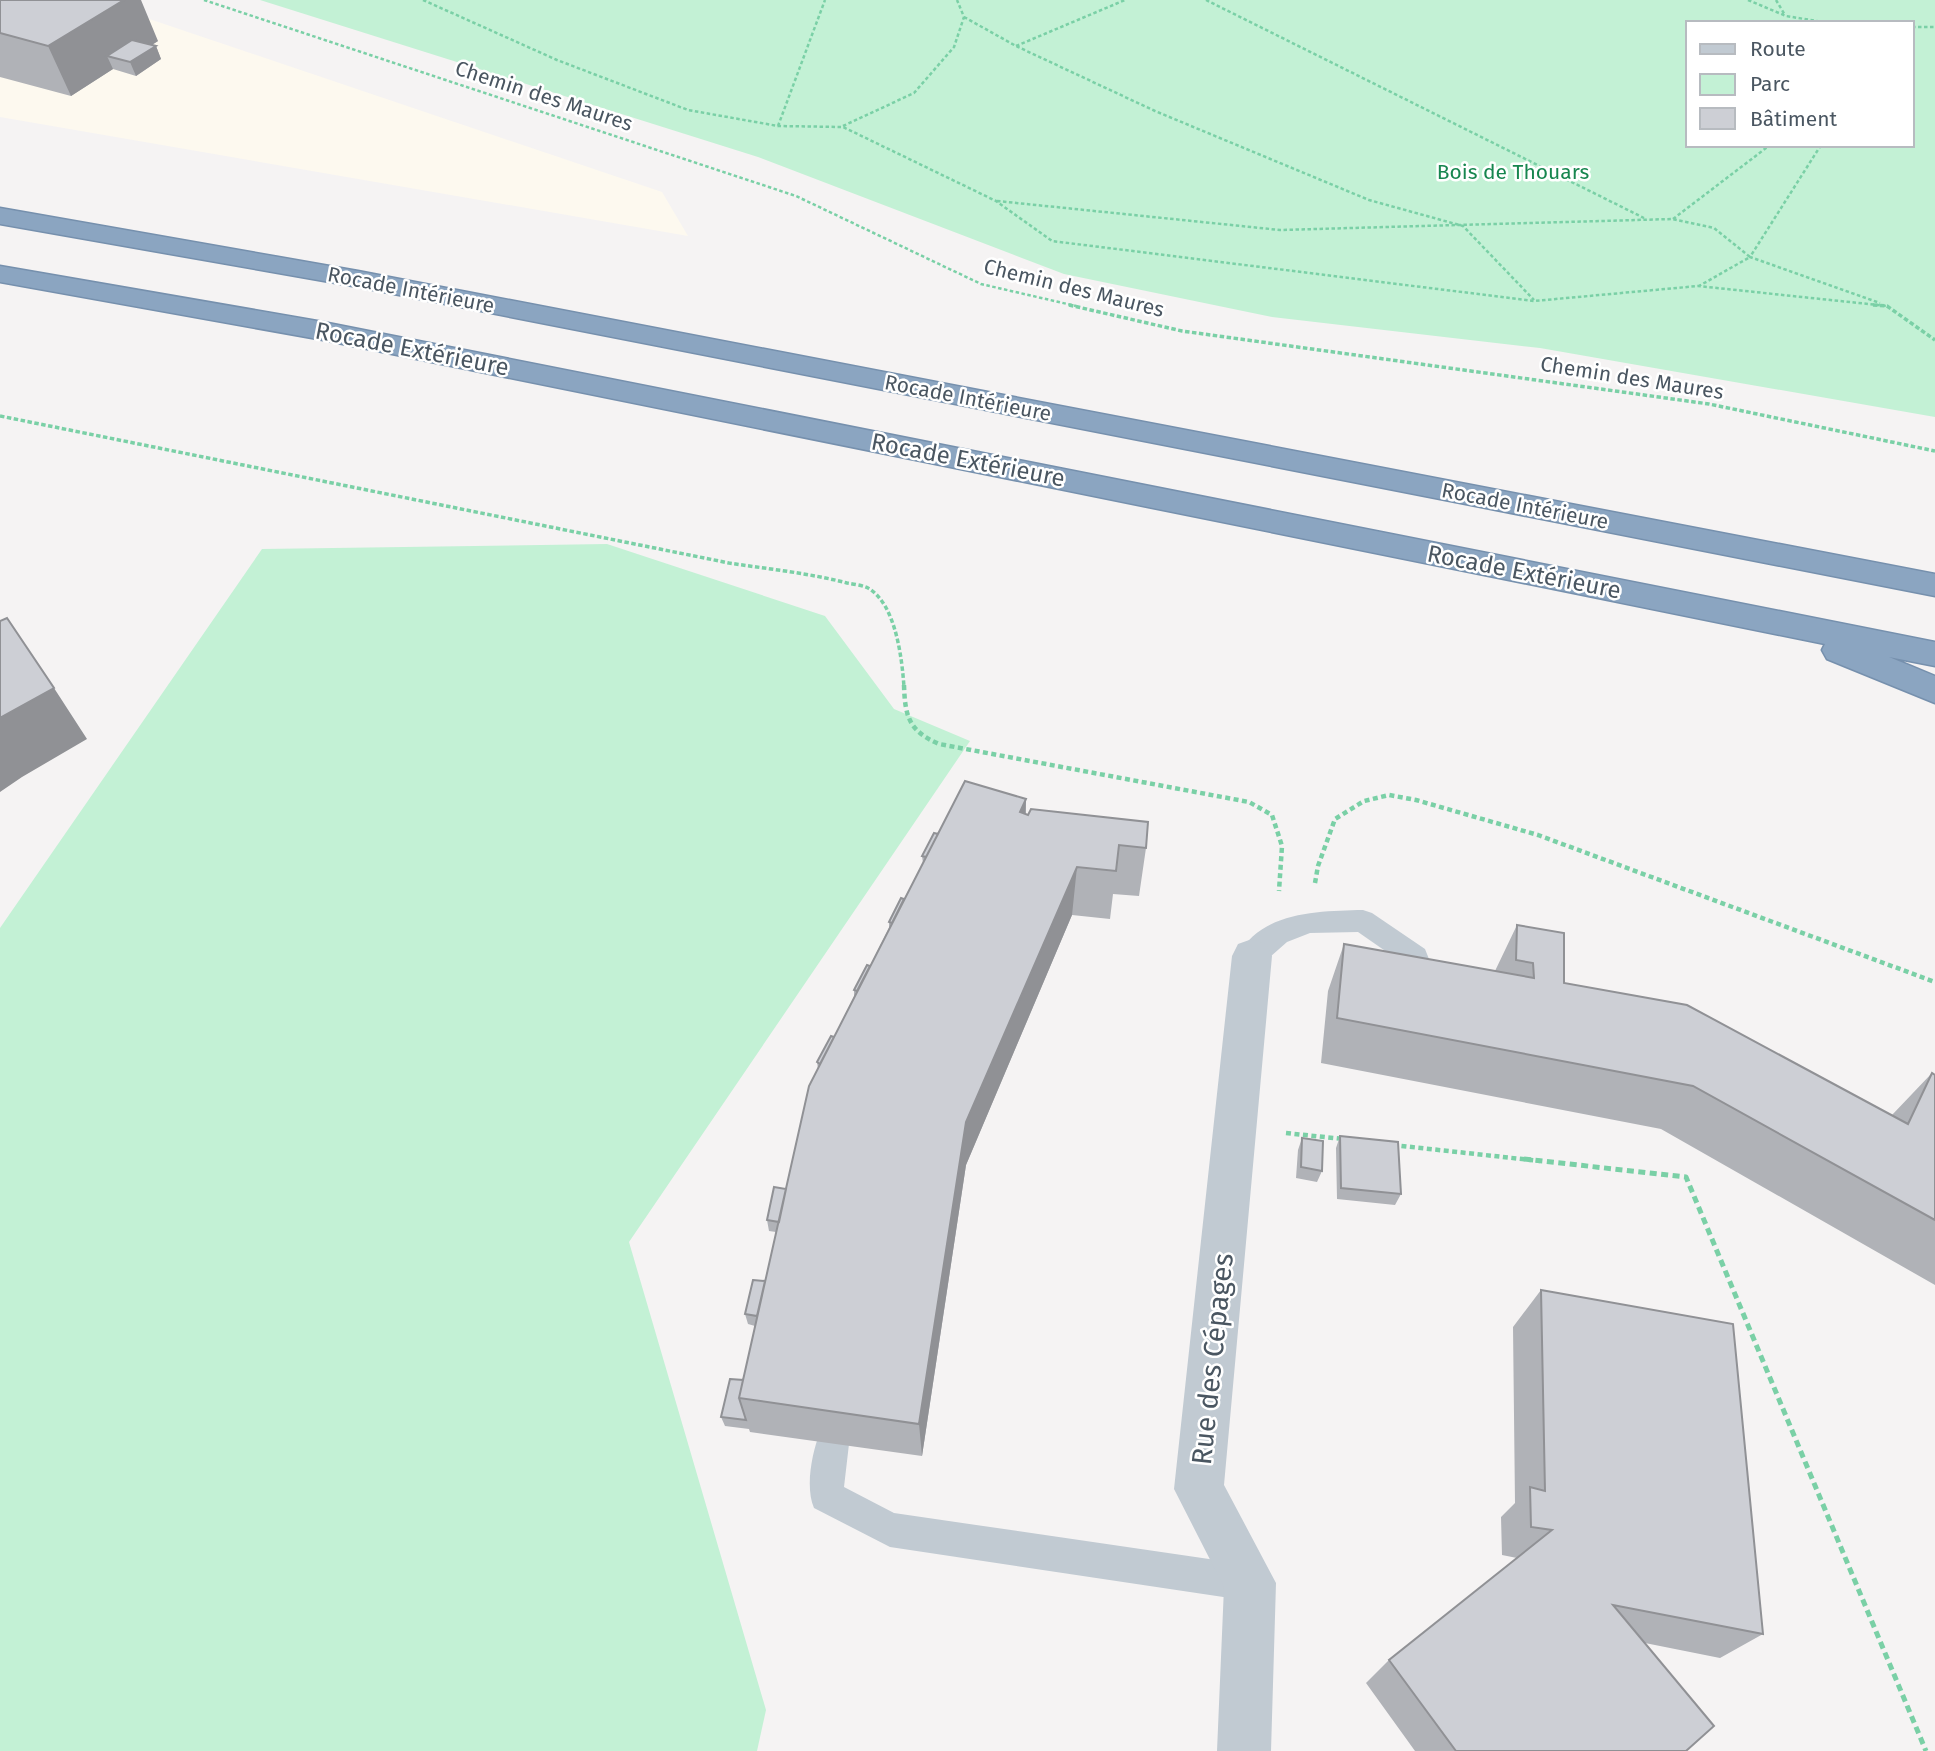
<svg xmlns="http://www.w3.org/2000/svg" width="1935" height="1751" font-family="'Fira Sans',sans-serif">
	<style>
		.commercial { fill: #fdf9ef }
		.green { fill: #c3f1d5; fill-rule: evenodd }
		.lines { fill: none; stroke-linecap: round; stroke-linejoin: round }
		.motorway-casing { stroke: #7690ad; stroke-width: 3 }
		.path-far3 { stroke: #7ad0a6; stroke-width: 2.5; stroke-dasharray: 3.5 2.5; stroke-linecap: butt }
		.path-far2 { stroke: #7ad0a6; stroke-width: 3.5; stroke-dasharray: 4.5 2.5; stroke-linecap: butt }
		.path-far1 { stroke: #7ad0a6; stroke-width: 4.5; stroke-dasharray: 5 3.5; stroke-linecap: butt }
		.path { stroke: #7ad0a6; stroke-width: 5; stroke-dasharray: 7 4.5; stroke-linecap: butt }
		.service { fill: #c1cad2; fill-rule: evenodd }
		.minor { fill: #c1cad2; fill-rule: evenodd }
		.motorway { fill: #8ba5c1; fill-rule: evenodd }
		.wall { fill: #b0b2b7 }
		.shaded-wall { fill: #909195 }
		.building { fill: #cdcfd5; stroke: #909195; stroke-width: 2 }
		.labels { text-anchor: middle; stroke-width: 5; stroke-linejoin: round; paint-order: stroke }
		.far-street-label { font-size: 21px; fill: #4a5661; stroke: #fff }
		.far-park-label { font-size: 21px; fill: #17864f; stroke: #fff }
		.street-label { font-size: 24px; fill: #4a5661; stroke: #fff }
		.near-street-label { font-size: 28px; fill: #4a5661; stroke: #fff }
	</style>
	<rect width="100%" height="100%" fill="#f5f3f3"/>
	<!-- commercial -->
	<path class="commercial" d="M0,0H93L662,192L688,236L0,117Z"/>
	<!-- green -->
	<path class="green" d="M260,0H1935V417L1540,348L1272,317L1064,274L758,157ZM1688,23H1912V145H1688Z
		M607,544L825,616L894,709L970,741L629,1242L766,1710L757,1751H0V928L262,549Z"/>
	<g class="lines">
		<!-- motorway casing -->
		<g class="motorway-casing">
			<path id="motorway" d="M0,208L358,271L1935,574V596L358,287L0,224Z
				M0,266L323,322L1935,642V666L1889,657L1935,676V703L1827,659L1822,650L1825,644L323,340L0,282Z"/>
		</g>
		<!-- path-far3 -->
		<path class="path-far3" d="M204,0L796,196L981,284L1076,306
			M423,0L557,60L688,110L778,126L843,127L996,201L1052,241L1534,301L1698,286L1887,306
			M1206,0L1644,218
			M1748,0L1786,16L1829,23
			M1776,0L1785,15
			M964,17L1016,46L1155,111L1369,200L1463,226L1534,300
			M1912,27H1935
			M1016,46L1125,0
			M778,126L825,0
			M843,126L914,93L954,47L964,17L957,0
			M1821,145L1750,257L1880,303
			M997,201L1280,230L1672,219L1714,228L1750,257L1699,286
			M1673,219L1770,145"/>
		<!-- path-far2 -->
		<path class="path-far2" d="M1069,305L1182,331L1709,404L1935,451
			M1873,305L1887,306L1935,340
			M0,416L729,563C768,569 809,573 847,583C853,584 862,585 868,588C896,604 902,659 904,687"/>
		<!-- path-far1 -->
		<path class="path-far1" d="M904,685C905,717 909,731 939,744L1249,802L1272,815L1282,846L1279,891
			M1315,883L1318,866L1335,819L1364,801L1389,795L1416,800L1538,835L1935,982
			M1286,1133L1343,1139
			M1393,1145L1540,1161"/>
		<!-- path -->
		<path class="path" d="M1524,1159L1686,1177L1926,1751"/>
		<!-- service -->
		<path class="service" d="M1363,910L1372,913L1425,949L1441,989L1437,997L1427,1001L1417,997L1404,964L1358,932L1310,933L1287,942L1262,964L1252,967L1242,964L1238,956C1261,911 1320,911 1363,910Z
			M832,1427L844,1432L849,1444L844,1487L894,1513L1250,1565L1262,1571L1268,1583L1262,1595L1250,1601L890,1547L814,1508C805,1487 812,1453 820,1432Z"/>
		<!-- minor -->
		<path class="minor" d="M1252,939L1266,944L1272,956L1224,1485L1276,1583L1271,1751H1217L1224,1587L1174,1489L1232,956L1238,944Z"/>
		<!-- motorway -->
		<use href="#motorway" class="motorway"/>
	</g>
	<!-- wall -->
	<path class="wall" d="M0,0L158,41L152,45L156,46L161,59L136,76L113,69L71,96L0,77Z
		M1026,799V814L1146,848L1139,896L1113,894L1110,919L1072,915L966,1165L922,1456L750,1432L749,1429L725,1426L721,1417L743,1380L755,1326L748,1324L745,1314L765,1281L776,1232L769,1231L767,1220L786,1189L818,1069L817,1062L834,1037L854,997V990L870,966L889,928V922L904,899L923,863L922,856L938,834Z
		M1517,925L1564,983L1892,1115L1932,1073L1935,1075V1285L1661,1129L1321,1063L1328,991L1344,944L1495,971Z
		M1340,1136L1401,1194L1395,1205L1337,1199L1336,1148Z
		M1302,1138L1322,1171L1317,1182L1296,1178L1298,1150Z
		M1541,1290L1763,1634L1720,1658L1645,1643L1686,1751H1415L1366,1683L1389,1660L1517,1558L1502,1555L1501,1517L1515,1503L1513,1327Z"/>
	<!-- shaded-wall -->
	<path class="shaded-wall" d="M124,0H141L158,41L126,61L107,56L113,69L71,96L48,46Z
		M156,46L161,59L136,76L130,62Z
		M54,688L87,739L22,777L0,792V718Z
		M1026,799L1024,848L1020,812Z
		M1077,867L1072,915L966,1165L922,1456L919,1424L966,1122Z"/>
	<!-- building -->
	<path class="building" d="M0,0H124L48,46L0,33Z
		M132,40L156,46L130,62L107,56Z
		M7,618L54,688L0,718V621Z
		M965,781L1026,799L1020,812L1028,815L1031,809L1148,822L1146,848L1119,845L1116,871L1077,867L966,1122L919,1424L739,1398L809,1086Z
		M934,833L938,834L926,857L922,856Z
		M901,898L904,899L892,923L889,922Z
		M1517,925L1564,933V983L1687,1005L1908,1124L1932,1073L1935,1075V1220L1693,1086L1337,1018L1344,944L1534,978L1533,963L1516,960Z
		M867,965L870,966L857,991L854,990Z
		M831,1036L834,1037L820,1064L817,1062Z
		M1340,1136L1398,1142L1401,1194L1341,1188Z
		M1302,1138L1323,1141L1322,1171L1301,1167Z
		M774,1187L786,1189L779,1222L767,1220Z
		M753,1280L765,1281L757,1316L745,1314Z
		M1541,1290L1733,1324L1763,1634L1613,1605L1714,1726L1686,1751H1456L1389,1660L1552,1530L1531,1527L1530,1487L1545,1491Z
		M730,1379L743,1380L739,1398L746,1420L721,1417Z"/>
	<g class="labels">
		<!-- far-street labels -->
		<g class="far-street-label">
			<text transform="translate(544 96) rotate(18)" y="7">Chemin des Maures</text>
			<text transform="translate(1074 288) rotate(14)" y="7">Chemin des Maures</text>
			<text transform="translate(411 290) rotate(11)" y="7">Rocade Intérieure</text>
			<text transform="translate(1632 378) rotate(9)" y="7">Chemin des Maures</text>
			<text transform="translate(968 398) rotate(11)" y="7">Rocade Intérieure</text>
			<text transform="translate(1525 506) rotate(11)" y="7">Rocade Intérieure</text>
		</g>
		<!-- far-park labels -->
		<g class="far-park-label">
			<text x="1513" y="179">Bois de Thouars</text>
		</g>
		<!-- street labels -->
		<g class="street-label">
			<text transform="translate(412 349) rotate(11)" y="8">Rocade Extérieure</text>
			<text transform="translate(968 460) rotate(11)" y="8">Rocade Extérieure</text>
			<text transform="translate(1524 572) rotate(11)" y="8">Rocade Extérieure</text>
		</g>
		<!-- near-street labels -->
		<g class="near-street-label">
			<text transform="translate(1212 1359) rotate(-84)" y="10">Rue des Cépages</text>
		</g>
	</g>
	<!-- legend -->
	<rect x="1686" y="21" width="228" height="126" fill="#ffffff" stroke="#b7bbc0" stroke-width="2"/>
	<rect x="1700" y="44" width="35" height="10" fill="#c1cad2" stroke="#b7bbc0" stroke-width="2"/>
	<text x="1750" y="56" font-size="21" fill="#4a5661">Route</text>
	<rect x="1700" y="74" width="35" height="21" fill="#c3f1d5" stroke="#b7bbc0" stroke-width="2"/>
	<text x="1750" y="91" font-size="21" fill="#4a5661">Parc</text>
	<rect x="1700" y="108" width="35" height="21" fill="#cdcfd5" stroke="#b7bbc0" stroke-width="2"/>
	<text x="1750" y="126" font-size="21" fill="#4a5661">Bâtiment</text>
</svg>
